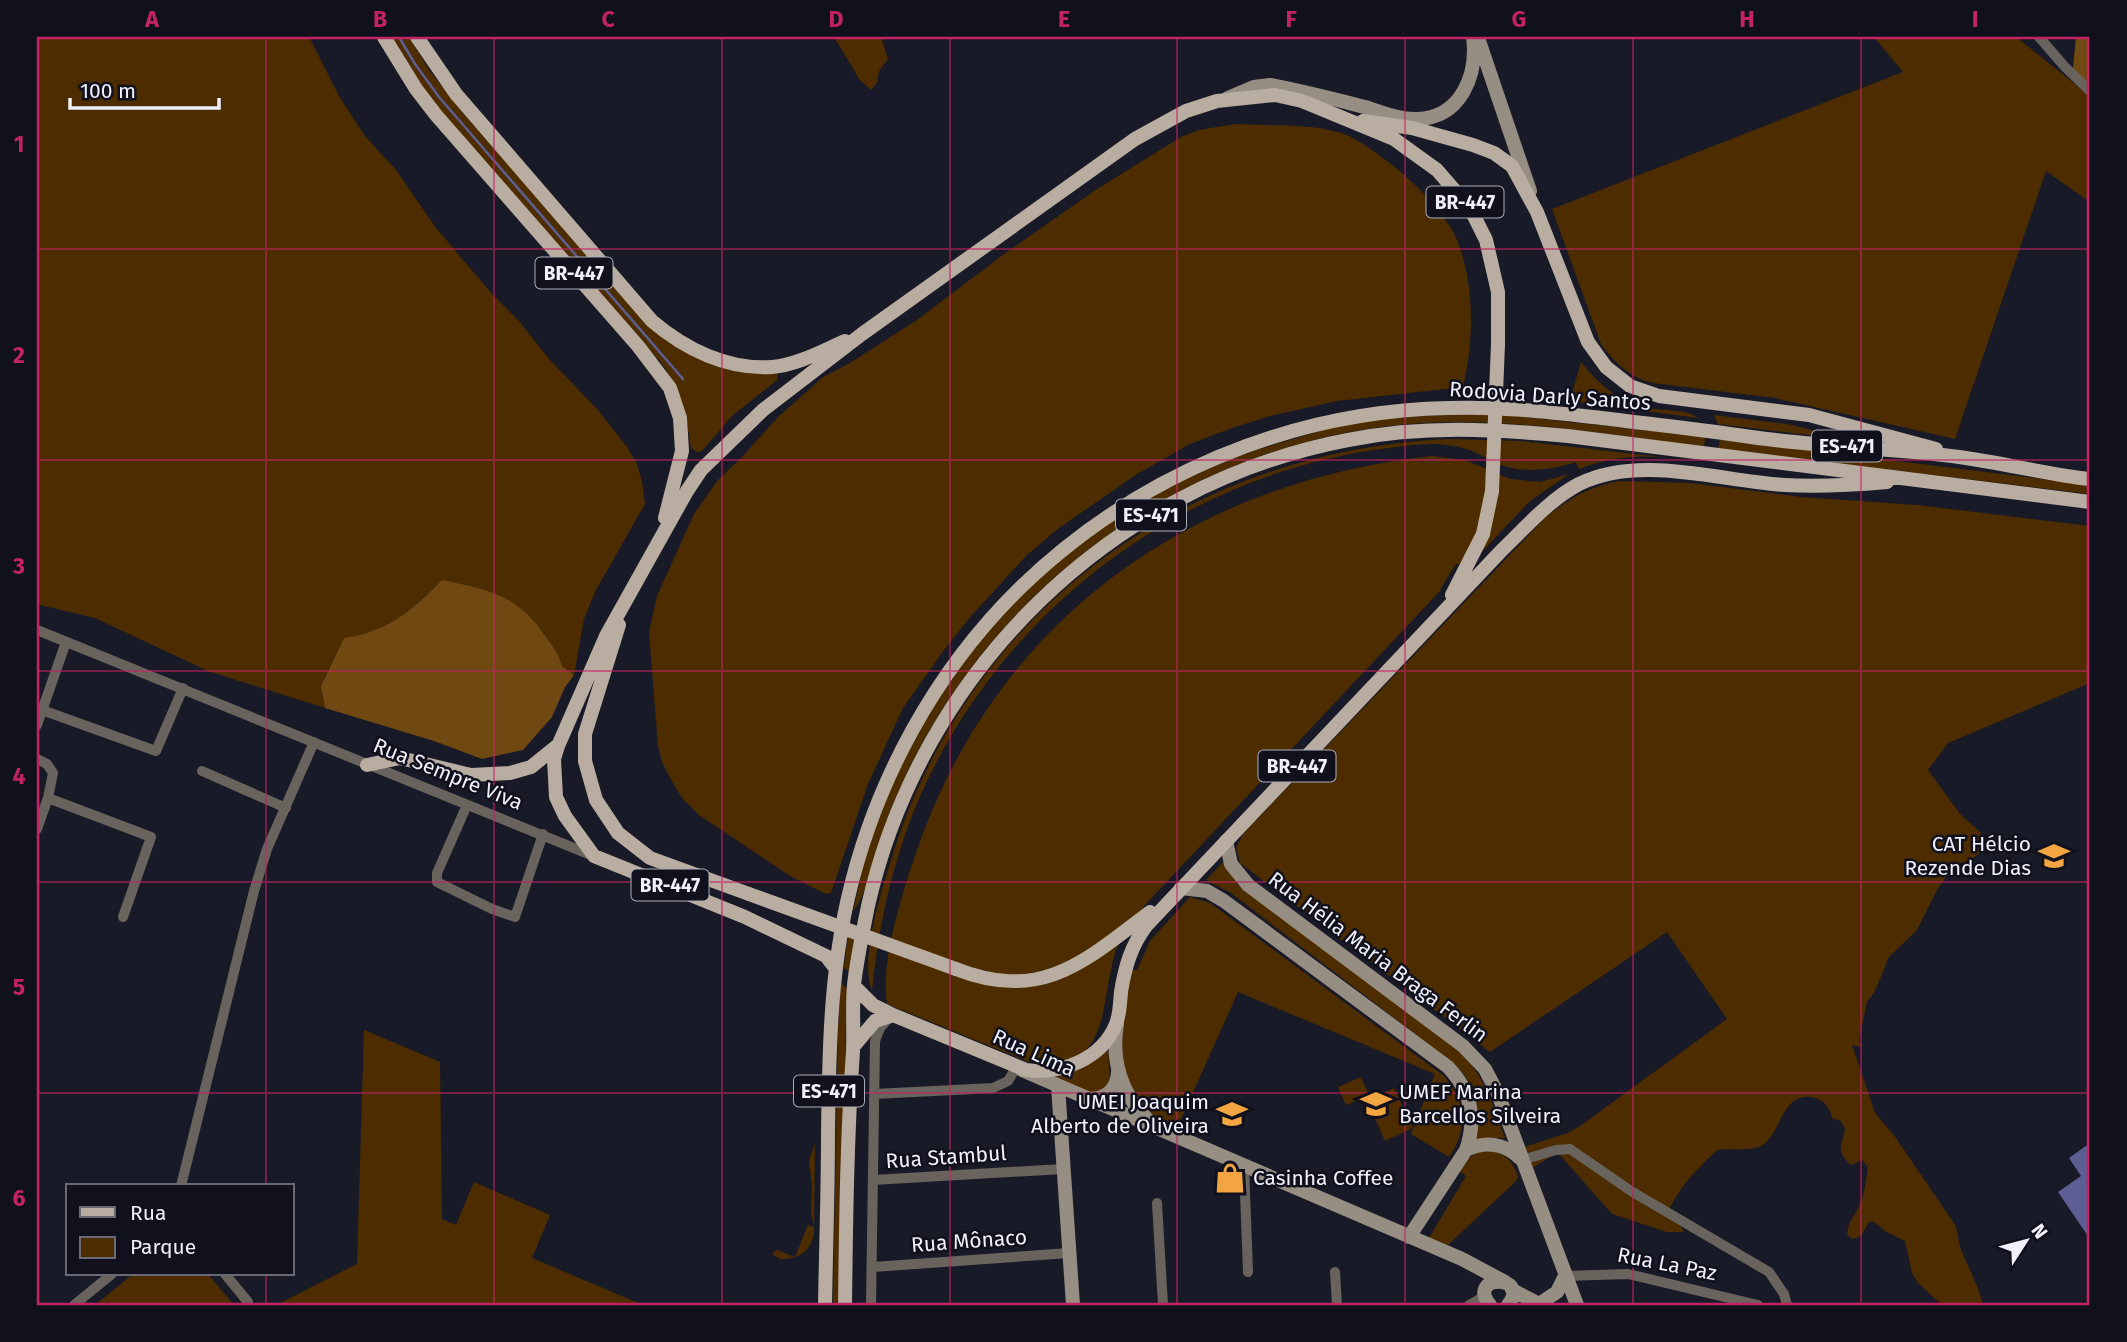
<svg xmlns="http://www.w3.org/2000/svg" width="2127" height="1342" font-family="'Fira Sans',sans-serif">
	<style>
		.green { fill: #4d2d00 }
		.forest { fill: #704812 }
		.water { fill: #5c5e94 }
		.lines { fill: none; stroke-linecap: round; stroke-linejoin: round }
		.stream { stroke: #5c5e94; stroke-width: 2.5 }
		.street { stroke: #69635d; stroke-width: 10 }
		.secondary { stroke: #968d83; stroke-width: 14 }
		.primary { stroke: #b9ada1; stroke-width: 14 }
		.primary-bridge { stroke: #b9ada1; stroke-width: 14 }
		.grid { fill: none; stroke: #c42363; stroke-width: 2; stroke-opacity: 0.55 }
		.labels { text-anchor: middle; stroke-width: 5; stroke-linejoin: round; paint-order: stroke }
		.shield { fill: #10111d; stroke: #acadb8; stroke-width: 2 }
		.shield-label { font-size: 19px; font-weight: bold; fill: #eff0fa }
		.street-label { font-size: 21px; fill: #eff0fa; stroke: #10111d }
		.poi-label { font-size: 21px; fill: #eff0fa; stroke: #10111d; text-anchor: end }
		.neatline { fill: none; stroke: #c42363; stroke-width: 2.5 }
		.grid-label { font-size: 23px; text-anchor: middle; font-weight: bold; fill: #c42363 }
	</style>
	<rect width="100%" height="100%" fill="#191a27"/>
	<!-- green -->
	<path class="green" d="M37,37H309L340,98L365,136L396,170L436,228L492,294L519,321L549,359L598,410L627,447L637,464L642,481L645,504L596,590L584,619L574,675L562,666C559,653 551,644 543,633C515,594 486,589 442,580C410,611 390,631 344,638L321,686L325,708L208,671L95,618L40,605L37,608Z
		M390,37H409L429,70L463,113L661,336L778,373L777,380L732,416L702,451L697,452L691,448C686,413 682,392 662,364L449,122L431,100Z
		M834,37H881L888,59L879,71L877,83L871,90L860,80Z
		M1874,37H2016L2090,96V202L2046,171L1955,439L1775,398L1653,383C1629,377 1616,364 1601,344L1552,209L1903,72Z
		M1236,124C1271,126 1307,123 1341,133C1357,138 1373,151 1387,161C1410,178 1446,213 1457,240C1475,285 1474,341 1463,387L1337,401L1270,416L1232,428L1190,444L1137,474L1059,528L1027,555L972,615L944,650L903,708L868,784L831,893L826,894L790,876L699,815L682,798L669,776L662,762L658,746L649,632L657,596L694,514L718,480L743,456L777,418L823,377L850,363L917,320L1000,257L1094,191L1181,137L1199,130Z
		M1581,362C1600,386 1623,405 1654,409C1669,411 1685,409 1698,418L1570,401Z
		M1496,414L1705,437L1704,447C1619,436 1534,421 1449,422C1249,425 1059,532 949,699C926,733 906,771 891,810C883,831 866,900 853,911C858,892 861,873 866,854C876,819 892,784 909,751C990,594 1126,484 1297,438C1314,433 1331,427 1348,424C1397,415 1446,415 1496,414Z
		M1714,415L1787,424L1857,441L1718,424Z
		M1447,439L1519,441L1662,457C1633,455 1606,458 1579,469L1576,462C1551,470 1523,474 1498,464C1484,457 1470,448 1454,446C1431,441 1404,446 1381,449C1182,476 1004,609 922,792C894,855 879,922 872,991C859,960 882,889 892,857C969,608 1191,451 1447,439Z
		M1720,439L2090,485V494L1718,449Z
		M1432,456L1465,460L1510,479L1540,482L1569,474L1530,501L1477,557L1455,565L1439,592L1144,906C1132,921 1119,937 1114,957C1099,1012 1110,1073 1029,1062L887,1004C880,965 901,897 914,859C992,622 1189,482 1432,456Z
		M1620,481L1690,483L1801,497L1917,505L2090,526V683L1948,743L1928,770L1960,814L1981,833L1988,846L1970,861L1955,864L1937,890L1917,930L1889,957L1875,991L1867,1002L1859,1040L1862,1047L1852,1045L1875,1113L1896,1138L1955,1225C1959,1234 1958,1244 1962,1252C1969,1270 1979,1286 1983,1305H1942L1918,1283L1912,1273L1905,1241L1885,1231L1874,1222H1869L1861,1236L1852,1239L1847,1234C1849,1219 1856,1215 1861,1202C1865,1191 1866,1179 1868,1167L1862,1160L1851,1165C1835,1150 1842,1147 1845,1129L1841,1121L1832,1118C1831,1109 1825,1101 1815,1098C1781,1089 1782,1135 1761,1146C1753,1151 1729,1148 1717,1150C1699,1168 1681,1184 1670,1208L1684,1232H1667L1612,1214L1560,1155L1555,1154L1532,1168L1524,1147L1568,1133L1580,1126L1727,1019L1667,932L1490,1052L1240,863L1236,848L1243,834L1545,518C1568,499 1590,486 1620,481Z
		M1223,862L1238,885L1461,1053C1486,1079 1493,1105 1505,1138L1476,1139C1483,1111 1476,1087 1457,1066L1231,893L1206,880Z
		M1190,897L1210,903L1444,1076C1466,1100 1468,1131 1449,1157L1411,1134L1435,1074L1238,992L1177,1128C1145,1119 1120,1083 1120,1050C1120,1024 1126,996 1129,970H1137L1150,941Z
		M857,929L850,973L844,967L848,935Z
		M841,983L849,990L846,1028L841,1305H833L838,1029Z
		M364,1030L440,1062L442,1219L456,1225L474,1182L550,1215L532,1258L643,1305H276L357,1264Z
		M1108,1047L1110,1083L1098,1095L1058,1080L1056,1076Z
		M1361,1077L1369,1095L1346,1105L1338,1087Z
		M1394,1088L1413,1128L1385,1141L1367,1100Z
		M815,1143L814,1233C811,1250 800,1259 782,1259V1260L772,1254L777,1250L795,1257L808,1225L814,1227L811,1213L812,1186L809,1161Z
		M1491,1150C1506,1155 1514,1162 1518,1177L1516,1181L1448,1245L1429,1238L1466,1176L1459,1171C1469,1158 1474,1151 1491,1150Z
		M133,1274H208L234,1305H95Z"/>
	<!-- forest -->
	<path class="forest" d="M2076,37H2090V88L2073,68Z
		M442,580C486,589 516,594 543,633C551,644 559,653 562,666L574,675L565,687L552,717L523,750L482,759L434,741L325,708L321,686L344,638C389,631 411,611 442,580Z"/>
	<!-- water -->
	<path class="water" d="M2090,1143V1239L2058,1192L2081,1176L2069,1158Z"/>
	<g class="lines">
		<!-- stream -->
		<path class="stream" d="M399,37L415,64L439,97L683,379"/>
		<!-- street -->
		<path class="street" d="M2039,37L2065,67L2090,91
			M37,630L591,855
			M42,710L156,751L183,688
			M37,725L66,642
			M37,759L47,764L53,773L48,798L37,829
			M202,771L286,808
			M48,798L151,837L123,917
			M467,805L437,873V882L492,909L515,917L543,834
			M874,1094L993,1088L1008,1081L1016,1068
			M1522,1160L1556,1150L1570,1149L1631,1191L1769,1272L1784,1294L1787,1305
			M1244,1166L1248,1272
			M873,1180L1063,1169
			M181,1186L254,891L267,849L314,742
			M1157,1203L1163,1305
			M873,1267L1069,1253
			M1335,1272L1337,1305
			M225,1274L248,1302
			M1565,1276L1628,1274L1758,1305
			M74,1305L112,1274
			M871,1305L875,1041L880,1028L888,1019
			M1469,1305L1485,1296"/>
		<!-- secondary -->
		<path class="secondary" d="M1478,38L1530,191
			M1228,98L1254,87L1270,85C1302,91 1333,99 1365,107C1381,112 1400,120 1417,119C1461,118 1478,75 1473,37
			M1226,841L1231,864L1248,885L1463,1046L1485,1069L1498,1094L1577,1305
			M1181,888L1207,891L1224,901L1448,1067C1471,1091 1477,1119 1466,1150L1409,1237
			M1117,1024C1111,1060 1121,1094 1148,1120
			M1022,1070L1462,1259L1505,1282
			M1058,1086L1073,1305
			M1089,1099C1107,1099 1117,1089 1118,1072
			M1466,1150C1486,1140 1506,1144 1521,1159
			M1512,1290L1539,1304
			M1539,1304L1557,1292L1565,1276
			M1490,1305C1465,1274 1532,1274 1508,1305"/>
		<!-- primary -->
		<path class="primary" d="M384,37L416,89L436,115L638,346L670,388L680,418L682,451L665,518
			M417,37L456,94L652,321C685,349 727,370 772,367C797,365 822,351 845,341
			M1363,121L1412,128L1473,145L1494,153L1512,166L1537,212L1588,342L1606,367L1630,386L1659,396L1809,415L1936,449
			M1452,595L1483,534L1492,491
			M619,625L585,734V761L596,800L618,833L650,858L749,894
			M367,765L400,758L471,775L510,773L531,767L557,746
			M836,969L826,956L745,917L594,856L565,816L556,797L554,759L558,746L606,636L687,491L701,470L763,410L862,334L1135,139L1186,111L1217,101L1275,95L1302,101L1394,139L1437,170L1470,208L1486,240L1498,292V344
			M956,969C1042,1003 1085,961 1150,912
			M854,986L873,1005L893,1015
			M853,1047L875,1021L893,1015L1026,1070C1061,1075 1102,1059 1116,1024C1120,1014 1120,1002 1121,992C1125,967 1131,946 1146,926L1502,550C1526,527 1549,500 1579,484C1640,454 1720,481 1785,485C1819,487 1853,485 1887,482
			M825,1305C826,1248 828,1191 828,1134C829,1056 830,975 848,898C875,781 935,671 1021,587C1136,476 1289,411 1449,408C1503,406 1556,413 1610,419C1657,425 1704,430 1751,437C1820,447 1890,448 1959,457C2003,463 2046,474 2090,479
			M845,1305C846,1221 847,1136 853,1051C854,1029 852,1007 854,985C857,958 863,931 868,906C921,671 1111,485 1348,440C1422,425 1494,429 1568,436L2090,502"/>
		<!-- primary-bridge -->
		<path class="primary-bridge" d="M1492,491L1498,344
			M749,894L956,969"/>
	</g>
	<!-- grid -->
	<path class="grid" d="M266,37V1186M494,37V1305M722,37V1305M950,37V1305M1177,37V1305M1405,37V1305M1633,37V1305M1861,37V1305M37,249H2090M37,460H2090M37,671H2090M37,882H2090M37,1093H2090M266,1274V1305"/>
	<!-- icons -->
	<defs>
		<g id="school-bare" transform="scale(2.415)"><path d="M0-5L7-2L0 1L-7-2ZM-4 1L0 2.5L4 1V4Q0 6-4 4Z" fill="#f2a541" stroke="#10111d" stroke-width="2.5" paint-order="stroke"/></g>
		<g id="shop-bare" transform="scale(2.415)"><path d="M-5-2.5h2.3a2.7 3.5 0 0 1 5.4 0H5L5.5 6h-11ZM-1.5-2.5h3a1.5 2.3 0 0 0-3 0Z" fill="#f2a541" stroke="#10111d" stroke-width="2.5" paint-order="stroke"/></g>
	</defs>
	<g fill-rule="evenodd">
		<use href="#school-bare" x="2054" y="856"/>
		<use href="#school-bare" x="1376" y="1104"/>
		<use href="#school-bare" x="1232" y="1114"/>
		<use href="#shop-bare" x="1230" y="1178"/>
	</g>
	<g class="labels">
		<!-- shield labels -->
		<g class="shield">
			<rect x="1426.5" y="186.5" width="77" height="31" rx="5"/>
			<rect x="535.5" y="257.5" width="77" height="31" rx="5"/>
			<rect x="1812" y="430.5" width="70" height="31" rx="5"/>
			<rect x="1116" y="499.5" width="70" height="31" rx="5"/>
			<rect x="1258.5" y="750.5" width="77" height="31" rx="5"/>
			<rect x="631.5" y="869.5" width="77" height="31" rx="5"/>
			<rect x="794" y="1075.5" width="70" height="31" rx="5"/>
		</g>
		<g class="shield-label">
			<text x="1465" y="209">BR-447</text>
			<text x="574" y="280">BR-447</text>
			<text x="1847" y="453">ES-471</text>
			<text x="1151" y="522">ES-471</text>
			<text x="1297" y="773">BR-447</text>
			<text x="670" y="892">BR-447</text>
			<text x="829" y="1098">ES-471</text>
		</g>
		<!-- street labels -->
		<g class="street-label">
			<text transform="translate(1550 396) rotate(4)" y="7">Rodovia Darly Santos</text>
			<text transform="translate(448 774) rotate(22)" y="7">Rua Sempre Viva</text>
			<text transform="translate(1378 957) rotate(37)" y="7">Rua Hélia Maria Braga Ferlin</text>
			<text transform="translate(1034 1053) rotate(24)" y="7">Rua Lima</text>
			<text transform="translate(946 1157) rotate(-4)" y="7">Rua Stambul</text>
			<text transform="translate(969 1241) rotate(-4)" y="7">Rua Mônaco</text>
			<text transform="translate(1667 1264) rotate(11)" y="7">Rua La Paz</text>
		</g>
		<!-- poi labels -->
		<g class="poi-label">
			<text x="2031" y="851">CAT Hélcio<tspan x="2031" dy="24">Rezende Dias</tspan></text>
			<text x="1399" y="1099" text-anchor="start">UMEF Marina<tspan x="1399" dy="24">Barcellos Silveira</tspan></text>
			<text x="1209" y="1109">UMEI Joaquim<tspan x="1209" dy="24">Alberto de Oliveira</tspan></text>
			<text x="1253" y="1185" text-anchor="start">Casinha Coffee</text>
		</g>
	</g>
	<!-- border -->
	<rect width="2127" height="1342" fill="none" stroke="#10111d" stroke-width="77"/>
	<!-- legend -->
	<rect x="66" y="1184" width="228" height="91" fill="#10111d" stroke="#696a75" stroke-width="2"/>
	<rect x="80" y="1207" width="35" height="10" fill="#b9ada1" stroke="#696a75" stroke-width="2"/>
	<text x="130" y="1220" font-size="21" fill="#eff0fa">Rua</text>
	<rect x="80" y="1237" width="35" height="21" fill="#4d2d00" stroke="#696a75" stroke-width="2"/>
	<text x="130" y="1254" font-size="21" fill="#eff0fa">Parque</text>
	<!-- north arrow -->
	<g transform="translate(2026 1241) rotate(54)" stroke="#10111d" stroke-width="5" paint-order="stroke">
	<path d="M0-5L12 26L0 18L-12 26Z" fill="#eff0fa"/>
	<text y="-10" font-size="19" font-weight="bold" text-anchor="middle" fill="#eff0fa">N</text>
	</g>
	<!-- scale -->
	<path d="M70 98v10h149v-10" fill="none" stroke="#eff0fa" stroke-width="3.5"/>
	<text x="80" y="98" font-size="21" fill="#eff0fa" stroke="#10111d" stroke-width="5" paint-order="stroke">100 m</text>
	<rect x="38" y="38" width="2050" height="1266" class="neatline"/>
	<g class="grid-label">
		<text x="152" y="27">A</text>
		<text x="380" y="27">B</text>
		<text x="608" y="27">C</text>
		<text x="836" y="27">D</text>
		<text x="1064" y="27">E</text>
		<text x="1291" y="27">F</text>
		<text x="1519" y="27">G</text>
		<text x="1747" y="27">H</text>
		<text x="1975" y="27">I</text>
		<text x="19" y="152">1</text>
		<text x="19" y="363">2</text>
		<text x="19" y="574">3</text>
		<text x="19" y="784">4</text>
		<text x="19" y="995">5</text>
		<text x="19" y="1206">6</text>
	</g>
</svg>
